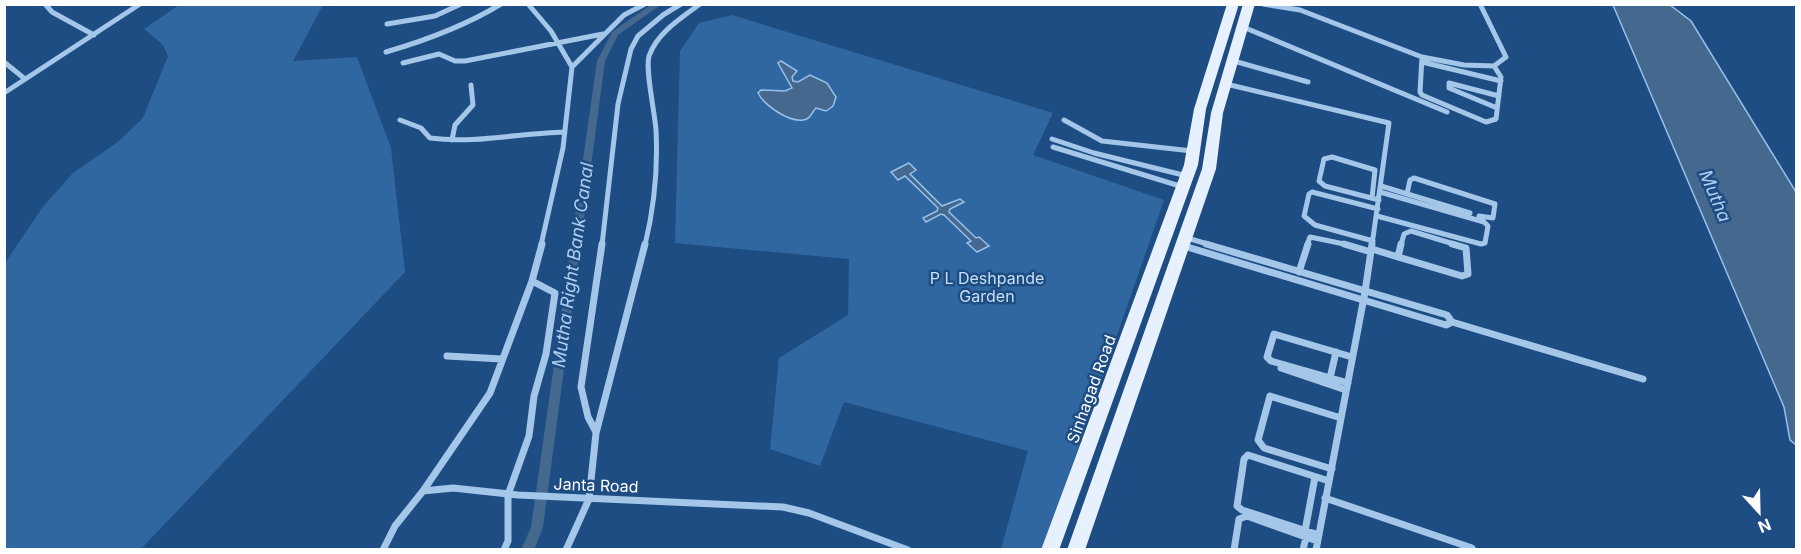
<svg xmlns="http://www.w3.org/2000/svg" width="1801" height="554" font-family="Inter,sans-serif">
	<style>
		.green { fill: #3167a1 }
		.water { fill: #45688f; stroke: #96c1eb; stroke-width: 1.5 }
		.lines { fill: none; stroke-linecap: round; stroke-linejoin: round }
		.canal { fill: #45688f; fill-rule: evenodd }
		.minor-far1 { stroke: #a3c6e9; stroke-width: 5 }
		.minor { stroke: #a3c6e9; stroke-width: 7 }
		.primary { fill: #e6f0fe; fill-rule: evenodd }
		.labels { text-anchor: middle; stroke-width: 5; stroke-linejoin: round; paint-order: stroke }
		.park-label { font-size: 16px; fill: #c7dff7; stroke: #1d4d82 }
		.street-label { font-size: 16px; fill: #fff; stroke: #1d4d82 }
		.water-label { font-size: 18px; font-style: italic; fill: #aecff1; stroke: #1d4d82 }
	</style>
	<rect width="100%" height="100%" fill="#1d4d82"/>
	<!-- green -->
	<path class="green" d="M179,5H323L293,61L357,57L391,148L405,272L141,549H5V263L42,208L73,173L119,141L143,118L168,56L163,45L144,29Z
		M732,15L1053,113L1033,155L1164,200L1043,549H1001L1028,451L844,402L820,466L770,449L779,358L848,315L849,259L675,243L680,51L699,23Z"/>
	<!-- water -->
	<path class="water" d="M1613,5H1670L1691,21L1796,192V445L1790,440L1784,407Z
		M781,61L797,71L792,77L793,81L798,82L810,75L827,83L836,97L833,106L826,111L816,108C811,113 811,119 803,120C788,122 764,105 758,93L761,90L785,91L792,88L778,63Z
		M909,163L916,170L910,174L942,206L960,199L964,202L950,209L949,212L976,238L979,237L989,246L977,252L967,243L971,241L944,215L941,214L926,222L923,218L937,211L938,208L905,176L898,180L891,172Z"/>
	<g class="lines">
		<!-- canal -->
		<path class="canal" d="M652,4H662L618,35L605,61L543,527L534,550H521L531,527L597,61L612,32Z"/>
		<!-- minor-far1 -->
		<path class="minor-far1" d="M45,4L52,12L94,35
			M528,4L551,31L572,67L563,148L541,245
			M1263,4L1300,10L1422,57L1464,65L1494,66L1506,57L1480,4
			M387,24L435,16L461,4
			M1243,27L1447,112
			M386,52C427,40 465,26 501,4
			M1422,57L1420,92L1422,95L1486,122L1496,119L1501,77L1494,66
			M1234,61L1308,82
			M4,62L25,79
			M1422,62L1501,81
			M403,63L439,54L455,61H465L603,34
			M572,67L624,15L645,4
			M1226,84L1389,123L1372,245
			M4,93L140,4
			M1497,108L1449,88V83L1499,96
			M400,120L421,128L430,138C475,144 520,133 565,132
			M1064,120L1102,141L1192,151
			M1052,139L1094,153L1187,176
			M452,140L455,125L473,105L471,85
			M1053,147L1183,187
			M1381,186L1470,213
			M1407,194L1410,180L1414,178L1495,204L1493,218L1479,216
			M1372,198L1375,170L1332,157L1324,159L1319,181L1325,186L1379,200
			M1377,216L1481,244L1485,243L1488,226L1484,222L1380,192
			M1187,238L1211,245
			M1373,241L1315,225L1304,216L1309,194L1312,192L1378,209
			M602,245L618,104L631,49L638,36L663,15L681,4
			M645,245C654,208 658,168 656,130C655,113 645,70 649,56C657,33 681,18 700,4
			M1307,245L1310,237L1349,245
			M1401,245L1404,234L1411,231L1457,245"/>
		<!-- minor -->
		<path class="minor" d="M1206,244L1447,315L1452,322L1643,379
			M1344,244L1371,252
			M1184,246L1446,325L1452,322
			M1372,249L1398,257
			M1398,257L1462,276L1468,274L1466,248L1452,244
			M1398,257L1401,244
			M1299,272L1308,244
			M447,356L502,359
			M1281,368L1346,390
			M1330,378L1336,352
			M1348,383L1271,361L1267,357L1274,334L1352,357
			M596,432L588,417L581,387L602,244
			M1332,469L1264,448L1258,440L1270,396L1341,418
			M423,491L453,488L518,495L783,507L809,513L908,550
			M1325,498L1472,548
			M1305,531L1315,477
			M1319,535L1242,510L1237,506L1244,459L1248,455L1329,481
			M383,550L395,526L423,491L490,393L532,281L542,244
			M504,550L508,541V495L529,436L534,396L546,354L555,293L532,281
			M566,550L589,499L596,433L645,244
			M1234,550L1239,519L1247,516L1317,541
			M1303,550L1306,537
			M1316,550L1365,292L1372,244"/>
		<!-- primary -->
		<path class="primary" d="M1227,4H1239L1206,109L1198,165L1059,550H1041L1184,165L1194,109Z
			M1243,4H1255L1223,113L1216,169L1085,550H1067L1202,169L1211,113Z"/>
	</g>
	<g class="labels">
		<!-- park labels -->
		<g class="park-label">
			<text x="987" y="284">P L Deshpande<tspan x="987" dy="18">Garden</tspan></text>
		</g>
		<!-- street labels -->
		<g class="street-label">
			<text transform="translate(1091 389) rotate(-70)" y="6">Sinhagad Road</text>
			<text transform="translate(596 485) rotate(2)" y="6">Janta Road</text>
		</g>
		<!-- water labels -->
		<g class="water-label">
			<text transform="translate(1715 196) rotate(67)" y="6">Mutha</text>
			<text transform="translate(573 265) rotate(-82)" y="6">Mutha Right Bank Canal</text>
		</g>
	</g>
	<!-- border -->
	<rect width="1801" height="554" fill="none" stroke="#ffffff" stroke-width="12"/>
	<!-- north arrow -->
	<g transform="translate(1759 512) rotate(158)" stroke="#1d4d82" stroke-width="4.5" paint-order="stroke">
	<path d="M0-4.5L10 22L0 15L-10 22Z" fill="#ffffff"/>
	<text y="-9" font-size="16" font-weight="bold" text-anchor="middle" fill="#ffffff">N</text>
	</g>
</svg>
